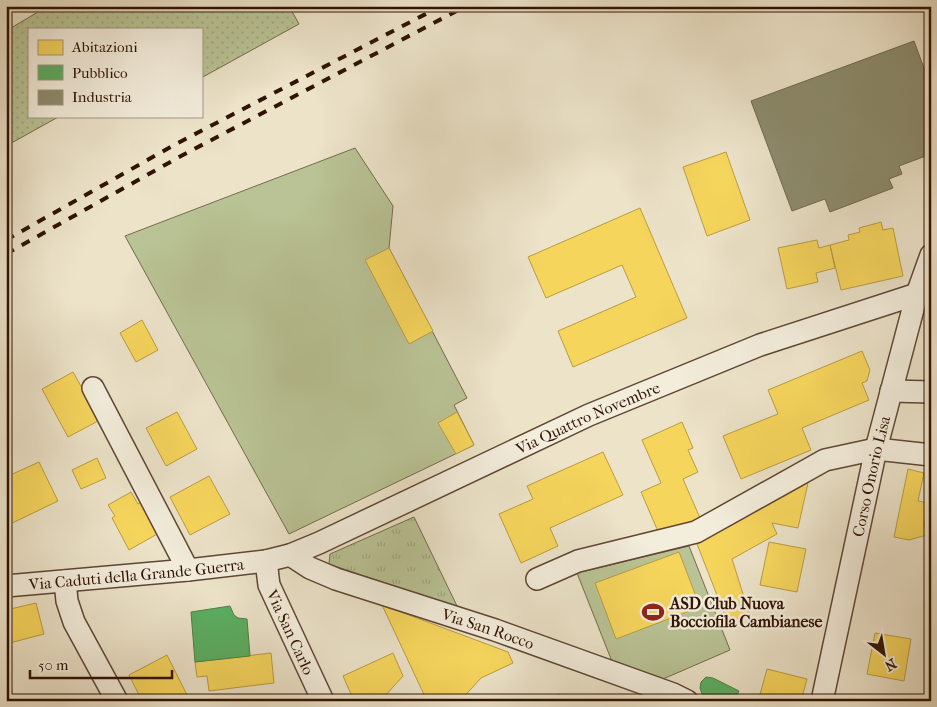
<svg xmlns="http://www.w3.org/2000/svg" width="937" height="707" font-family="'IM FELL French Canon',serif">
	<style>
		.grass { fill: url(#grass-dots); stroke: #746b4c }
		.park { fill: url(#park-tufts); stroke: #746b4c }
		.garden { fill: #b9c395; stroke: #746b4c }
		.homes { fill: #f6d55c; stroke: #bb9b41 }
		.public { fill: #5aae61; stroke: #4d8044 }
		.industry { fill: #8c8c6e; stroke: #70684e }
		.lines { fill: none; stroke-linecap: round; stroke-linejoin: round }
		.minor-casing { stroke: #5f4734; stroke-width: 24 }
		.minor { stroke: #f3eddc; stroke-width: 21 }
		.rail { stroke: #301302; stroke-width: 4; stroke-dasharray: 9 9; stroke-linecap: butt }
		.labels { text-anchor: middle; stroke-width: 5; stroke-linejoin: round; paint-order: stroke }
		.street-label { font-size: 16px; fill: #301302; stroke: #f3eddc }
		.poi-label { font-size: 16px; font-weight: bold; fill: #301302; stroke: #f3eddc; text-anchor: start }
	</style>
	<defs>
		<pattern id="grass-dots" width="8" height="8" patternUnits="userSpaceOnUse" patternTransform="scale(1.25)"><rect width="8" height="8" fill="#b9c395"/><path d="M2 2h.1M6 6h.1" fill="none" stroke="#9fa77f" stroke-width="1.8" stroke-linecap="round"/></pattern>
		<pattern id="park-tufts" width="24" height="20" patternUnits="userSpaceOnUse" patternTransform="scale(1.25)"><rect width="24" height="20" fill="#b9c395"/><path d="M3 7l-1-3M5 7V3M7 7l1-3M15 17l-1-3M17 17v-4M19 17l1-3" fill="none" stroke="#9fa77f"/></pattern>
	</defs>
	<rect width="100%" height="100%" fill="#ece3c9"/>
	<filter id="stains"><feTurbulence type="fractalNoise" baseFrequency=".004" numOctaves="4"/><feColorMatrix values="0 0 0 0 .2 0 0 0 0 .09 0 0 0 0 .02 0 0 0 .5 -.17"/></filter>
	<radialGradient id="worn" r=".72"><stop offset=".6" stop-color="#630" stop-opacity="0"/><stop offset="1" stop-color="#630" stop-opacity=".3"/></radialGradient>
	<!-- grass -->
	<path class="grass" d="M48,6H289L299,24L201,78V29H29V116H60L6,146V31Z"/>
	<!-- park -->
	<path class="park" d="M414,517L458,608L329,564L330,554Z"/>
	<!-- garden -->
	<path class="garden" d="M355,148L393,206L389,248L467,398L454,405L474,445L289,534L125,236Z
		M689,546L730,650L663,679L613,664L577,573Z"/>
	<!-- homes -->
	<path class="homes" d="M726,152L750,220L707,236L683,167Z
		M640,208L687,318L573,367L558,331L636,297L622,265L546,298L528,257Z
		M881,222L883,230L893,228L903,276L841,290L830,245L849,240L848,235L860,232L859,228Z
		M817,240L819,248L830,245L835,268L816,273L818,282L787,289L778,248Z
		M389,248L433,331L409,344L365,260Z
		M142,320L158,350L136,362L120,333Z
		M862,351L870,370L867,381L862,383L869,400L802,428L811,450L741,479L723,436L778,414L768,390Z
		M73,372L100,420L68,437L42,389Z
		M177,412L197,449L166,466L146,428Z
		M457,412L474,445L456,454L438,423Z
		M682,422L693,448L688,450L698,472L683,479L700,518L660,536L641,492L661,483L642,440Z
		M603,452L623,495L550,528L558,546L521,563L499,514L533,499L527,486Z
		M97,458L106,478L81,489L72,470Z
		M39,462L58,501L6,526V477Z
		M908,469L924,473L918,501L928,503L924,524L927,535L909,540L894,537Z
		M209,476L230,514L190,535L170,497Z
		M808,483L798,528L772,523L777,534L732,559L749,613L728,623L697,544Z
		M131,492L138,504L142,502L159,533L129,550L112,518L115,516L108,505Z
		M769,542L806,549L797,592L760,585Z
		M679,552L700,607L616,639L595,583Z
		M36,603L44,634L6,644V610Z
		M382,605L508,652L513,663L481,678L460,701H427Z
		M875,633L911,639L904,681L867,674Z
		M271,653L274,683L209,691L207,676L197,677L195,662Z
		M393,653L403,676L384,697L376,701H354L343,676Z
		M167,655L190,701H142L129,675Z
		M767,669L807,679L801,701H771L759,698Z
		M559,694L563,701H545Z"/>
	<!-- public -->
	<path class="public" d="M230,606L234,615L238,618L247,619L250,656L195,662L191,612Z
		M706,677L713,678L739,691L734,701H715L702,694L700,688L701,682Z"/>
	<!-- industry -->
	<path class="industry" d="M914,41L931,87V138H929L931,154L899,166L902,174L889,179L893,188L830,212L825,199L792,211L751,101Z"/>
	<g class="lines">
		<!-- minor casing -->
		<g class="minor-casing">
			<g id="minor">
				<path d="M93,388L188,570"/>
				<path d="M891,391L931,392"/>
				<path id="s1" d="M290,555L310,568L336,579L495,630L673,694L687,701"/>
				<path id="s2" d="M266,561L269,585L323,701"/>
				<path d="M537,579L578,561L696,532L825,460L876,449L931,455"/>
				<path d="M65,581L67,601L74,622L117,701"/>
				<path id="s3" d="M6,586L188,570L266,561L290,555L319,543L589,415L760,345L917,294"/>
				<path id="s4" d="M822,701L876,449L917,294L931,255"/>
			</g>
		</g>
		<!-- minor -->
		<use href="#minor" class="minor"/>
		<!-- rail -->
		<path class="rail" d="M6,240L174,145L441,6
			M6,254L181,156L466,6"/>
	</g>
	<!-- icons -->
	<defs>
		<g id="stadium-bare" transform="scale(1.725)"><path d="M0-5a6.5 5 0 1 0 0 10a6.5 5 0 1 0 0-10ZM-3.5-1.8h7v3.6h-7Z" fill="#8f2418" stroke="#f3eddc" stroke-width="2.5" paint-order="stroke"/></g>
	</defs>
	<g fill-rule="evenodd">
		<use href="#stadium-bare" x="653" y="612"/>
	</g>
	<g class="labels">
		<!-- street labels -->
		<g class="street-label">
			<text dy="6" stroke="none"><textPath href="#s3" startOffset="614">Via Quattro Novembre</textPath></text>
			<text dy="6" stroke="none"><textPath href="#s4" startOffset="230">Corso Onorio Lisa</textPath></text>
			<text dy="6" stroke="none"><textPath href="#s3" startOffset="131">Via Caduti della Grande Guerra</textPath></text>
			<text dy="6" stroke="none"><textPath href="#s1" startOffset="212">Via San Rocco</textPath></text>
			<text dy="6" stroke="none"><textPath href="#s2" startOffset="76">Via San Carlo</textPath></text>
		</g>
		<!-- poi labels -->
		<g class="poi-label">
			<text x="670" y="609">ASD Club Nuova<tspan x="670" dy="18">Bocciofila Cambianese</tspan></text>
		</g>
	</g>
	<!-- margin -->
	<rect width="937" height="707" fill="none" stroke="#ece3c9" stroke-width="25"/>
	<rect x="8" y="8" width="922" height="692" fill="none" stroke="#301302" stroke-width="2.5"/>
	<rect x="12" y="12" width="912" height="682" fill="none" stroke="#301302"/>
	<!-- legend -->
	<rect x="28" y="28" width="175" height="90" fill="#f3eddc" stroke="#a59685"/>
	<rect x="38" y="40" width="25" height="15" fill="#f6d55c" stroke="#a59685"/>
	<text x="72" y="52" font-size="15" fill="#301302">Abitazioni</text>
	<rect x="38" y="65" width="25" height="15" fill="#5aae61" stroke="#a59685"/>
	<text x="72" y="78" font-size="15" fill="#301302">Pubblico</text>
	<rect x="38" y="90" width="25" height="15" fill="#8c8c6e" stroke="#a59685"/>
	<text x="72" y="102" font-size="15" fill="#301302">Industria</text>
	<!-- north arrow -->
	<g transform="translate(884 654) rotate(149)" stroke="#f3eddc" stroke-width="4" paint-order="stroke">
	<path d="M0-4L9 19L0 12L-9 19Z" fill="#301302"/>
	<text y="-8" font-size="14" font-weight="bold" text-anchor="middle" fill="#301302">N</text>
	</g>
	<!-- scale -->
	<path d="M30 670v8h142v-8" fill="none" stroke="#301302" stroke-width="2.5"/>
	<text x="38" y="670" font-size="15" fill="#301302" stroke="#f3eddc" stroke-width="4" paint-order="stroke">50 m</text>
	<rect width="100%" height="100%" filter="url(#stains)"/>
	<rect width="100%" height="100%" fill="url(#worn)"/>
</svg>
